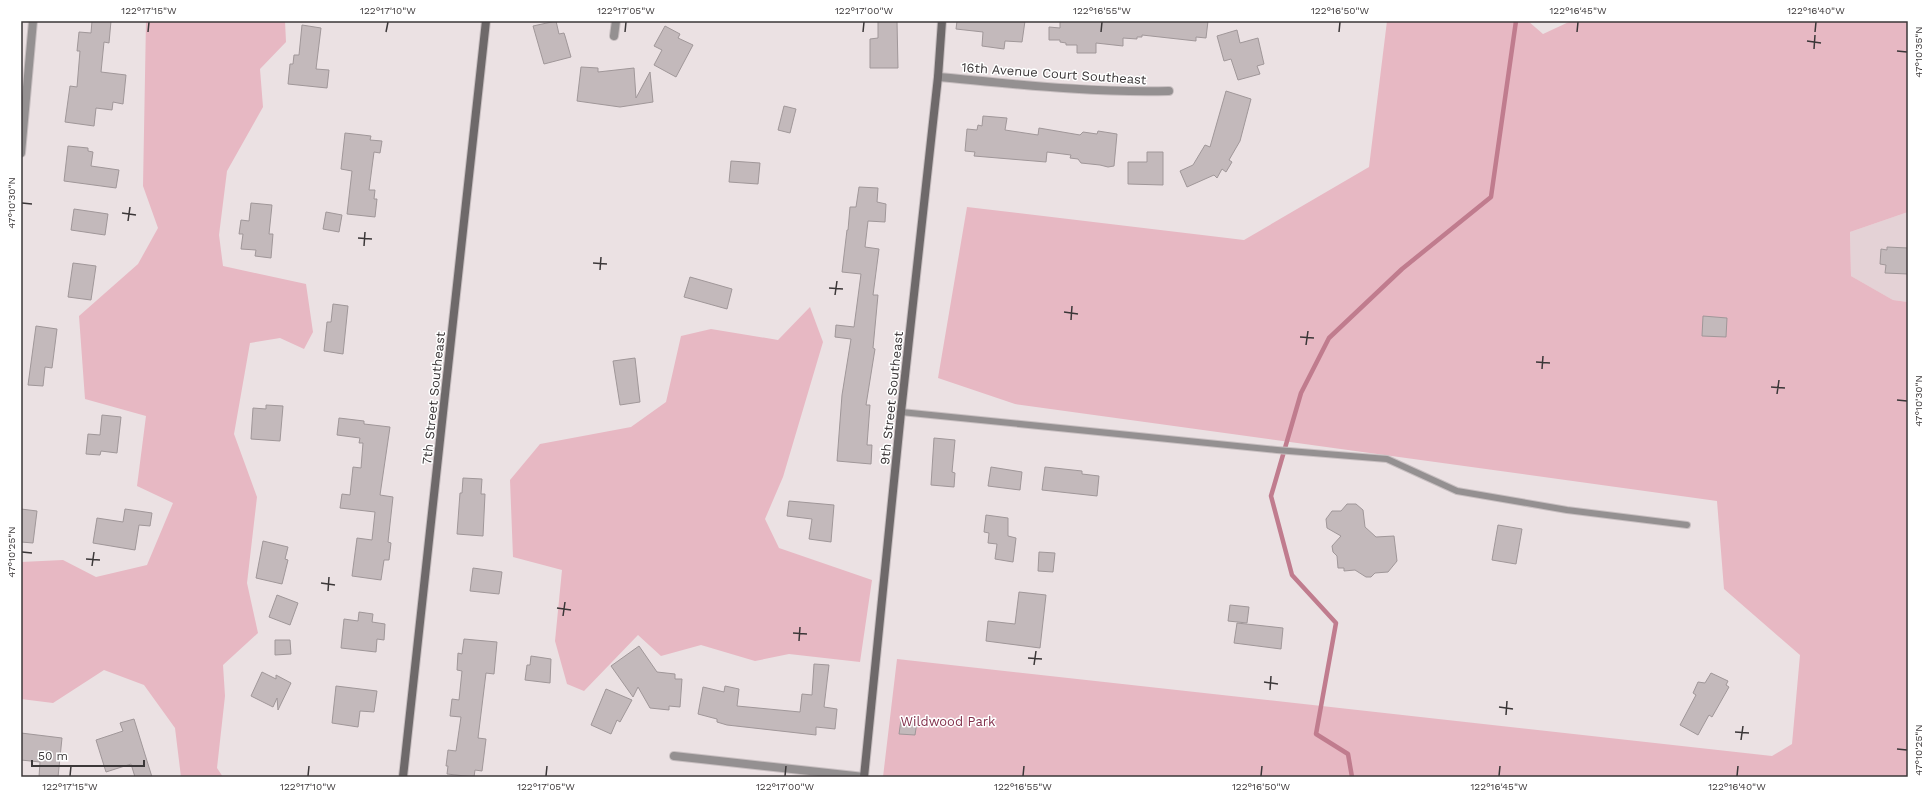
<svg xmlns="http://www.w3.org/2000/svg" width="1929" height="798" font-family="'Work Sans',sans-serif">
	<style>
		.built { fill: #e4d2d6 }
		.green { fill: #e7b8c3 }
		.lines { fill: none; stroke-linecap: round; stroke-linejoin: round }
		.stream { stroke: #c07c8e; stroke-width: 4.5 }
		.building { fill: #c3b9bb; stroke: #a09799 }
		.lane-casing { stroke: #c8bfc1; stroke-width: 8 }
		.street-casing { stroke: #c8bfc1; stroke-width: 10 }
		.secondary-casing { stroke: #c8bfc1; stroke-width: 10 }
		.lane { stroke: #949091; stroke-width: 6 }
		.street { stroke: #949091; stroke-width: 8 }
		.secondary { stroke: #6e696a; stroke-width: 8 }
		.ticks { fill: none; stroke: #3b3738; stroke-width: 1.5 }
		.labels { text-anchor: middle; stroke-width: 3; stroke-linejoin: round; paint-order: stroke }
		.street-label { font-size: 13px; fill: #3b3738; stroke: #fff }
		.park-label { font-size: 13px; fill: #83304c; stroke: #fff }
		.neatline { fill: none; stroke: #3b3738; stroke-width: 1.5 }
		.ticks-label { font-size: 10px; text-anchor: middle; fill: #3b3738 }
	</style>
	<rect width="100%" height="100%" fill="#ebe1e3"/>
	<!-- built -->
	<path class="built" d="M1908,212V302L1893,300L1851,276L1850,232Z"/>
	<!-- green -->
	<path class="green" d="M146,21H285L286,42L260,69L263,107L227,171L219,235L223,266L306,284L313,332L304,349L280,338L250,343L234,434L257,497L247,583L258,633L223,665L225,696L217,768L223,777H181L175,728L144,685L104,670L53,703L21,699V562L63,560L96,577L147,565L173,503L137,486L146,416L85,399L79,316L138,264L158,228L143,186Z
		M1387,21H1528L1543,34L1571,21H1908V212L1850,232L1851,276L1893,300L1908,302V777H883L897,659L1772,756L1792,744L1800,655L1724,589L1717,501L1015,404L938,378L967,207L1244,240L1369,167Z
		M810,307L823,342L783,477L765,519L779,548L872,580L860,662L789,654L755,661L701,645L661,656L638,635L584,691L567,684L555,641L562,570L513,557L510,480L540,444L631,427L666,402L681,336L711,329L778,340Z"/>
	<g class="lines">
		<!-- stream -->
		<path class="stream" d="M1352,777L1348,754L1316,734L1336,623L1292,575L1271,496L1301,393L1329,338L1402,269L1491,197L1516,21"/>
	</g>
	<!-- building -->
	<path class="building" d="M92,21H111L109,43L104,42L101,72L126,75L123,104L113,102L112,110L96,108L94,126L65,122L70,86L77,87L80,51H77L79,32L91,33Z
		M556,21L559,34L564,33L565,36L571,57L544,64L533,26Z
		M878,21H897L898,68H870V39L878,38Z
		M957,21H1025L1022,42L1005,41L1004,49L982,46L983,32L956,29Z
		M1060,21H1208L1206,38L1196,37V41L1142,35V37H1137V39L1123,38V46L1096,43V53H1077V45H1066V43L1060,42V40H1049V27L1060,28Z
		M302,25L321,28L316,69L329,70L327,88L288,84L290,64H293L294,55H299Z
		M665,26L680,34L678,38L693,45L676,77L654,65L662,50L654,46Z
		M1237,30L1240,43L1258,38L1264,64L1257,66L1260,74L1238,80L1231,59L1224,61L1217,36Z
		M581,67L598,68V72L634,68L636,98L650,72L653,102L620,107L577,101Z
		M1226,91L1251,99L1240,141L1229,160L1232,162L1226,172L1222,169L1217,178L1214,175L1187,187L1180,171L1193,165L1205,145L1210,147Z
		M784,106L796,109L790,133L778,130Z
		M983,116L1007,118L1005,130L1038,135L1039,128L1080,135L1083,132L1097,134L1098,131L1117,134L1114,166L1108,167L1100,165L1081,163L1078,159L1070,158L1071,155L1047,152L1046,162L974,156L975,152L965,151L967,129L977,130L978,125L982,126Z
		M345,133L371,136L370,140L382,141L380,153L374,152L369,190H375L374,199H377L375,217L347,214L352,171L341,169Z
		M68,146L88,148V151L93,152L91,166L119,170L116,188L64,181Z
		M1147,152H1163V185L1128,184V162H1147Z
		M731,161L760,163L758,184L729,182Z
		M859,187L878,188L877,202L886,204L885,222L868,221L865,247L879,249L873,295H878L873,348L875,349L866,405H870L867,445H872L871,464L837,461L842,395L851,339L835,337L836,325L854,327L861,274L842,272L847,230H848L850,207H856Z
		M251,203L272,205L269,234H273L271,258L255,256L256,250L241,249L243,234H239L241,220L249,221Z
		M74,209L108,214L105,235L71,230Z
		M326,212L342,215L339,232L323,229Z
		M1887,247L1908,248V274L1885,273L1886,265L1880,264L1881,249L1887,250Z
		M73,263L96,266L91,300L68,297Z
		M690,277L732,289L727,309L684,297Z
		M333,304L348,306L343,354L324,351L327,322H331Z
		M1703,316L1727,318L1726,337L1702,336Z
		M36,326L57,329L52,368L45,367L43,386L28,385Z
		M635,358L640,402L620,405L613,361Z
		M266,405L283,406L280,441L251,439L253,408L266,409Z
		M102,415L121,417L117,453L101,451L100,455L86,454L88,434L100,435Z
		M339,418L364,421V424L390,427L380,495L393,497L388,542L391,543L389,560H384L381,580L352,576L357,538L372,540L375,512L340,508L342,494L350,495L353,467L361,468L363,443H359L360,438L337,435Z
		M934,438L955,440L952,472L955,473L954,487L931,485Z
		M991,467L1022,472L1020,490L988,486Z
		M1045,467L1082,471V474L1099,476L1097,496L1042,490Z
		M463,478L482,479L481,494H485L483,536L457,534L460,493H462Z
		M789,501L834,505L831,542L809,539L812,519L787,516Z
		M1347,504H1356L1363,510L1365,527L1376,537L1394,536L1397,561L1388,572L1375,573L1371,577H1366L1355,570L1344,571V568H1338L1337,556L1333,552L1332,546L1341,536L1327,528L1326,519L1332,511H1341Z
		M21,509L37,511L33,543L21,542Z
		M125,509L152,513L150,526L139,525L135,550L93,543L97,518L123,522Z
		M986,515L1008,518V536L1016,538L1013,562L995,559L997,544L988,543L989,533L984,532Z
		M1498,525L1522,529L1516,564L1492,560Z
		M263,541L288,547L285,559L288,560L282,584L256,578Z
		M1039,552L1055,553L1053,572L1038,571Z
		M473,568L502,572L499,594L470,591Z
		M1019,592L1046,595L1040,648L986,641L988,621L1015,624Z
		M277,595L298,603L290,625L269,617Z
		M1230,605L1249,607L1247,623L1228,621Z
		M359,612L373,614L372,622L385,624L384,640L377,639L376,652L341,648L344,619L358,621Z
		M1237,623L1283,628L1281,649L1234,643Z
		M464,639L497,642L494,674L486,673L478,738L486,739L482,771L475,770L474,777L447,774L448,766H446L448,750L456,751L461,717L450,716L452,699L459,700L462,671L457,670L458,653L462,654Z
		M275,640H290L291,654L275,655Z
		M639,646L657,672L675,674V679H682L680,707L669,706V710L650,708L638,687L633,697L611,666Z
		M531,656L551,659L550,683L525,680L527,665H530Z
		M814,664L829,665L824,707L837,709L835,729L816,727V735L727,725L717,722V719L698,714L703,687L724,692L725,686L739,689L737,706L800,712L802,694L812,695Z
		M262,672L276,679V675L291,683L278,710L277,698L273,707L251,696Z
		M1711,673L1728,681L1726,685L1729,687L1712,717L1709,715L1698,735L1680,725L1696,695L1693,693L1698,682L1705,683Z
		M336,686L377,691L374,712L360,711L358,727L332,723Z
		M606,689L632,700L620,722L617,720L611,734L591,725Z
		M134,719L152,777H135L131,764L106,772L96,740L123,731L120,723Z
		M901,720L917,722L915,735L899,734Z
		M21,733L62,738L58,777H39L40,762L21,760Z"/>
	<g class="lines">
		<!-- lane casing -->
		<g class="lane-casing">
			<path id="lane" d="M901,412L1277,450L1387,459L1457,491L1567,510L1687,525"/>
		</g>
		<!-- street casing -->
		<g class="street-casing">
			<path id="street" d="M614,36L616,21
				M938,77C1015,84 1092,93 1169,91
				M21,153L33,21
				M674,756L864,777"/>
		</g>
		<!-- secondary casing -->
		<g class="secondary-casing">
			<path id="secondary" d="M403,777L486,21
				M864,777L901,412L938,77L942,21"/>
		</g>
		<!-- lane -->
		<use href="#lane" class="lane"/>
		<!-- street -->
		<use href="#street" class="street"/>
		<!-- secondary -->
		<use href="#secondary" class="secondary"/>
	</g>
	<!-- ticks -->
	<path class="ticks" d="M148,32L149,22M386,32L388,22M625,32L626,22M863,32L864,22M1101,32L1102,22M1339,32L1340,22M1577,32L1578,22M1815,32L1816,22M1807,41L1821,43M1814,49L1815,35M1897,51L1907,52M22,203L32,204M122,213L136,215M128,221L130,207M358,238L372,239M364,246L365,232M593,263L607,264M600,270L601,257M829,288L843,289M835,295L837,281M1064,312L1078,314M1071,320L1072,306M1300,337L1314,338M1306,345L1308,331M1536,362L1550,363M1542,369L1543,356M1771,387L1785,388M1777,394L1779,380M1897,400L1907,401M22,552L32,553M86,559L100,560M92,566L94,552M321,583L335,585M328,591L329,577M557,608L571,610M563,616L565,602M793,633L807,634M799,641L800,627M1028,658L1042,659M1034,665L1036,651M1264,682L1278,684M1270,690L1271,676M1499,707L1513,709M1506,715L1507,701M1735,732L1749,733M1741,740L1743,726M1897,749L1907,750M70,776L71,766M308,776L309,766M546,776L547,766M785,776L786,766M1023,776L1024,766M1261,776L1262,766M1499,776L1500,766M1737,776L1738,766"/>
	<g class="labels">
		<!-- street labels -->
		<g class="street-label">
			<text transform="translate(1054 73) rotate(4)" y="5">16th Avenue Court Southeast</text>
			<text transform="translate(433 398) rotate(-84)" y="5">7th Street Southeast</text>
			<text transform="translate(891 398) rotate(-84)" y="5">9th Street Southeast</text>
		</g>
		<!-- park labels -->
		<g class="park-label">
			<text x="948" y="726">Wildwood Park</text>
		</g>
	</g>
	<!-- border -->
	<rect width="1929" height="798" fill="none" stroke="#ffffff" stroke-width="44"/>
	<!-- scale -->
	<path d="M32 760v6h112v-6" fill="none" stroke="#3b3738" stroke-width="2"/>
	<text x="38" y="760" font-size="12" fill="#3b3738" stroke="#ffffff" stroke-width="3" paint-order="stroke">50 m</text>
	<rect x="22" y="22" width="1885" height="754" class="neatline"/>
	<g class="ticks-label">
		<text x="149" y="14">122°17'15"W</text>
		<text x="388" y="14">122°17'10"W</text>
		<text x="626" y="14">122°17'05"W</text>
		<text x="864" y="14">122°17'00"W</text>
		<text x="1102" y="14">122°16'55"W</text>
		<text x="1340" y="14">122°16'50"W</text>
		<text x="1578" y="14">122°16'45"W</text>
		<text x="1816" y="14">122°16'40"W</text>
		<text transform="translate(1918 52) rotate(-90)" y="4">47°10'35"N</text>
		<text transform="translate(11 203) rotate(-90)" y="4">47°10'30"N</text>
		<text transform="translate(1918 401) rotate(-90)" y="4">47°10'30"N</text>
		<text transform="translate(11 552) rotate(-90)" y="4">47°10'25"N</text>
		<text transform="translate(1918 750) rotate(-90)" y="4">47°10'25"N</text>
		<text x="70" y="790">122°17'15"W</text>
		<text x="308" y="790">122°17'10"W</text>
		<text x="546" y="790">122°17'05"W</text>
		<text x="785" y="790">122°17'00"W</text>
		<text x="1023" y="790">122°16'55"W</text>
		<text x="1261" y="790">122°16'50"W</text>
		<text x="1499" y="790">122°16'45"W</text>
		<text x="1737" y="790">122°16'40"W</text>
	</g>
</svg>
